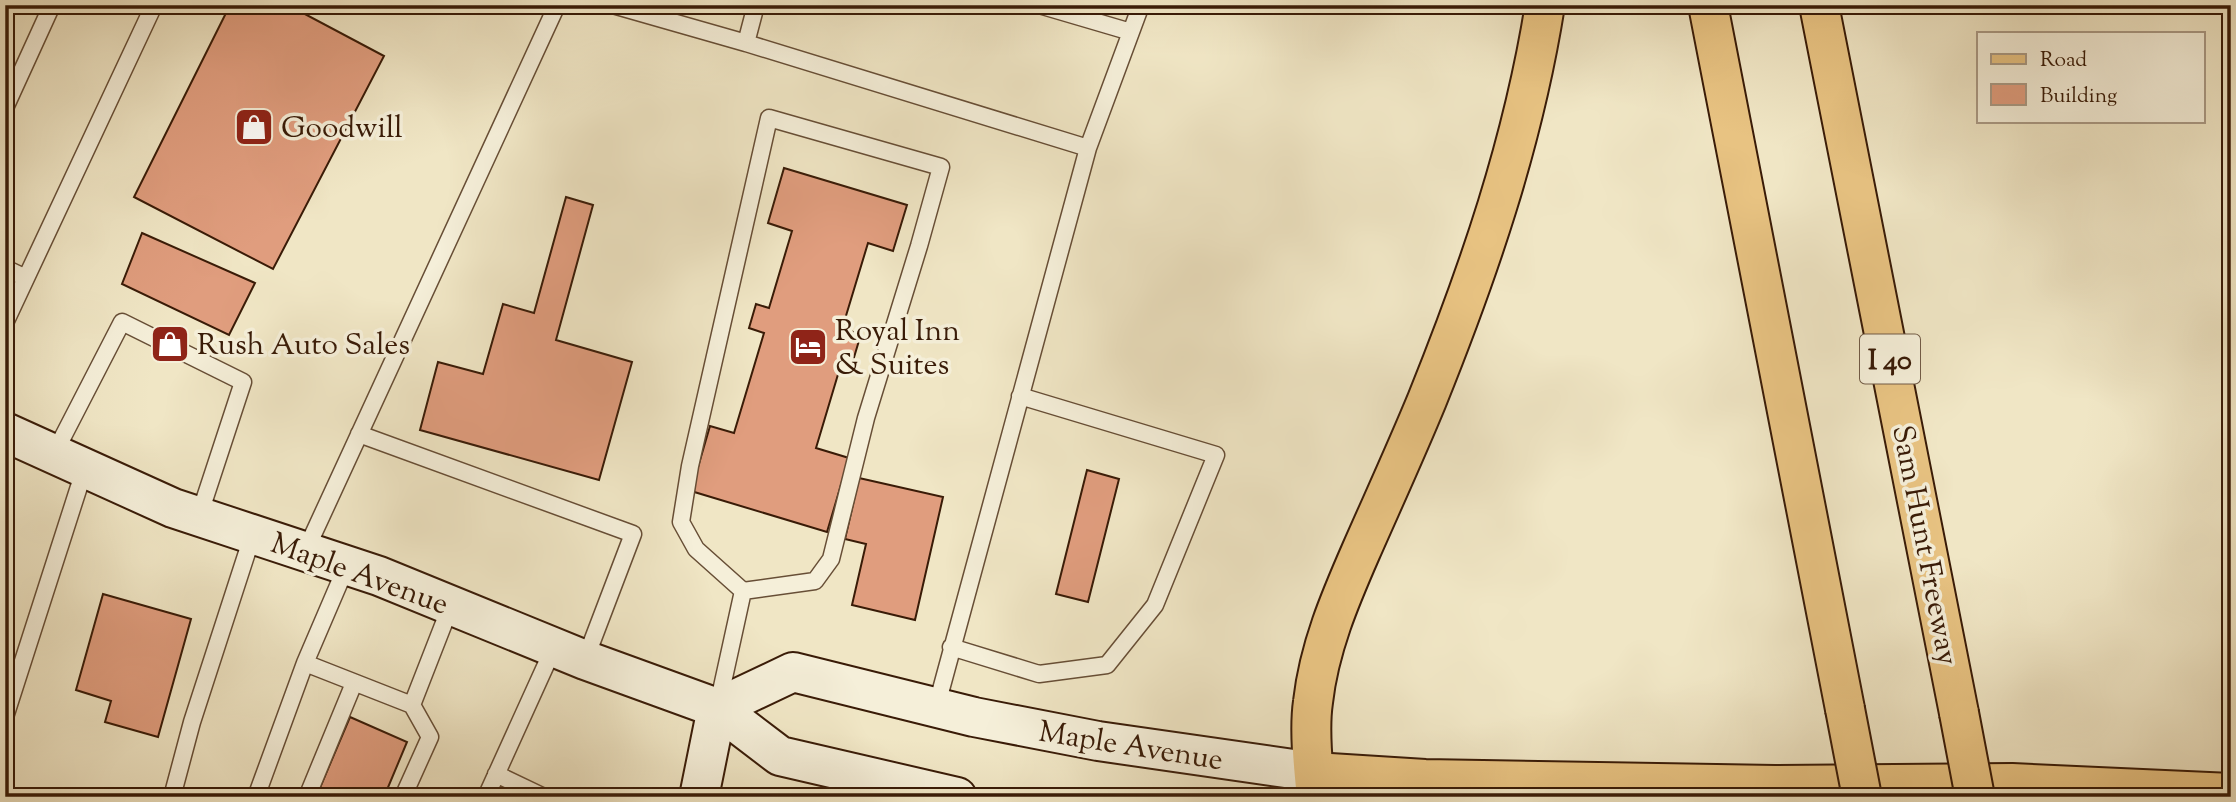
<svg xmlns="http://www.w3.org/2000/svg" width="2236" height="802" font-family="'Sorts Mill Goudy',serif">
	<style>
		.building { fill: #e09d7e; stroke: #391b07; stroke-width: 2 }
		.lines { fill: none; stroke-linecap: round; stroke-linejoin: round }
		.lane-casing { stroke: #674e36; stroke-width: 19 }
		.secondary-casing { stroke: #391b07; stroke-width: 42 }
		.primary-casing { stroke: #391b07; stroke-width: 42 }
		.highway-casing { stroke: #391b07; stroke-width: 42 }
		.lane { stroke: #f5efd9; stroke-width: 16 }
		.secondary { stroke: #f5efd9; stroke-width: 38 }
		.primary { stroke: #e8c382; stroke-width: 38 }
		.highway { stroke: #e8c382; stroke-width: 38 }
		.highway-bridge-casing { stroke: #391b07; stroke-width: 42; stroke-linecap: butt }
		.highway-bridge { stroke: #e8c382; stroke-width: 38 }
		.labels { text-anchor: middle; stroke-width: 7; stroke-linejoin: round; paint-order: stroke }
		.shield { fill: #f5efd9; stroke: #715b46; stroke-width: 2 }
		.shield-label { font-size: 28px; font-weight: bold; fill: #391b07 }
		.poi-label { font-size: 30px; fill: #391b07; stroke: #f5efd9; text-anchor: start }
		.street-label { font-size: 30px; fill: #391b07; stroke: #f5efd9 }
	</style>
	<rect width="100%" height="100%" fill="#f0e6c5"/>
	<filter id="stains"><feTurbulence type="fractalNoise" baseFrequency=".00286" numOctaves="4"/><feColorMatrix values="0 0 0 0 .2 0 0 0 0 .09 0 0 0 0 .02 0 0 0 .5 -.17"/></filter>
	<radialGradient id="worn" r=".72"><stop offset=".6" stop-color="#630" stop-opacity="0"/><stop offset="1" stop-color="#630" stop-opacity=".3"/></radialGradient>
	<!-- building -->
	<path class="building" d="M230,5H288L384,56L273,269L134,197Z
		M784,168L907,205L893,251L868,243L842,329L861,334L852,364L842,361L816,448L849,458L827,532L691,491L710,426L734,433L764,333L749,328L756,304L769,308L792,231L768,223Z
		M566,197L593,205L556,340L632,362L599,480L420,430L438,362L483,374L503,304L534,313Z
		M142,233L255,283L229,335L122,284Z
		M1087,470L1119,479L1088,602L1056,594Z
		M859,478L943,497L915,620L852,605L866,544L845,539Z
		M103,594L191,619L158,737L105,722L111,701L76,690Z
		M350,717L407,742L384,797H316Z"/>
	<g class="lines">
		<!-- lane casing -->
		<g class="lane-casing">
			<path id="lane" d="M613,5L746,43L756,5
				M1039,5L1131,32
				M746,43L1088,148
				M5,108L52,5
				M769,118L941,167L919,246L866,418L831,559L815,581L743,591L696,549L681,522L690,466Z
				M5,268L26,278
				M5,323L154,5
				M359,434L633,534L585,660
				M54,454L122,322L243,382L199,516
				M305,552L557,5
				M951,647L1039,674L1107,665L1155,605L1216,455L1020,396
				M305,663L412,705L430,737L403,797
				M412,705L451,605
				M718,705L743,591
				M936,708L1088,148L1141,5
				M5,717L85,468
				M496,774L544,797
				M172,797L192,722L253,534
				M256,797L305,663L347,565
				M307,797L354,683
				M486,797L554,647"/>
		</g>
		<!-- secondary casing -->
		<g class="secondary-casing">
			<path id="secondary" d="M5,432L173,508L379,576L585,660L717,708L780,756L957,797
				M717,708L793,672L974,717L1098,741L1314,772
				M699,797L717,708"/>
		</g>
		<!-- primary casing -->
		<g class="primary-casing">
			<path id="primary" d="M1314,772L1425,779L1775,785L2012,783L2231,793"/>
		</g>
		<!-- highway casing -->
		<g class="highway-casing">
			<path id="highway" d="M1708,5L1845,709
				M1819,5L1959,713
				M1316,797C1313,768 1309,729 1313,702C1319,648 1340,599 1361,551C1383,501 1406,451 1427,400C1479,271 1523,143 1545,5"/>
		</g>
		<!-- lane -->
		<use href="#lane" class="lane"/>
		<!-- secondary -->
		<use href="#secondary" class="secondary"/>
		<!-- primary -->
		<use href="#primary" class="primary"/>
		<!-- highway -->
		<use href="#highway" class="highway"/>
		<!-- highway-bridge casing -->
		<g class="highway-bridge-casing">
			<path id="highway-bridge" d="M1845,709L1862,797
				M1959,713L1975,797"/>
		</g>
		<!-- highway-bridge -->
		<use href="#highway-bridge" class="highway-bridge"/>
	</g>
	<!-- icons -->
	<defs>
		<g id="shop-square" transform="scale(2.0125)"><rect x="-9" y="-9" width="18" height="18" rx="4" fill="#8f2418" stroke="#f5efd9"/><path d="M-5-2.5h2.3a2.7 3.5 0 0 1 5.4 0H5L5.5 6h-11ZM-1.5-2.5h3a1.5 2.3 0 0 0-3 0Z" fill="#fff"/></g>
		<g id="hotel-square" transform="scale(2.0125)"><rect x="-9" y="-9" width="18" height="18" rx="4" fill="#8f2418" stroke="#f5efd9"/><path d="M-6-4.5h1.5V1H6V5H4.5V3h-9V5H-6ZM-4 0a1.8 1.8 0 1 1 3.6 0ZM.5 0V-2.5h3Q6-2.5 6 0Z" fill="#fff"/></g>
	</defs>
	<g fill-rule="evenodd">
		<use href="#shop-square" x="254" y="127"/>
		<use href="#shop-square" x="170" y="344"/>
		<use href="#hotel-square" x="808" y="347"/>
	</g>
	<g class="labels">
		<!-- shield labels -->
		<rect class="shield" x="1860" y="334.5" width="60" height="49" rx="5"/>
		<g class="shield-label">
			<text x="1890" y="369">I 40</text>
		</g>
		<!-- poi labels -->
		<g class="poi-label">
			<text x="281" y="137">Goodwill</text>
			<text x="835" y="340">Royal Inn<tspan x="835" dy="34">&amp; Suites</tspan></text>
			<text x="197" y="354">Rush Auto Sales</text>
		</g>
		<!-- street labels -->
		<g class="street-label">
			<text transform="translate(1926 545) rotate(79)" y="10">Sam Hunt Freeway</text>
			<text transform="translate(360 573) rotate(20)" y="10">Maple Avenue</text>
			<text transform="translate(1131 745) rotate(9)" y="10">Maple Avenue</text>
		</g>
	</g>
	<!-- margin -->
	<rect width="2236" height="802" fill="none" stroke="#f0e6c5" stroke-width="28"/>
	<rect x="7" y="7" width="2222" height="788" fill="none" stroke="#391b07" stroke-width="3.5"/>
	<rect x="14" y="14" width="2208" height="774" fill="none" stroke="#391b07" stroke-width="2"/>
	<!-- legend -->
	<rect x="1977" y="32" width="228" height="91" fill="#f5efd9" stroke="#aa9a85" stroke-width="2"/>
	<rect x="1991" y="54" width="35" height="10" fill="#e8c382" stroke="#aa9a85" stroke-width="2"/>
	<text x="2040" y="66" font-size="21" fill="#391b07">Road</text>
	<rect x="1991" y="84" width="35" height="21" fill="#e09d7e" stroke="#aa9a85" stroke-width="2"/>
	<text x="2040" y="102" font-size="21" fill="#391b07">Building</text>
	<rect width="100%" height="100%" filter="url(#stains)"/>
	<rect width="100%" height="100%" fill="url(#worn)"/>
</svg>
